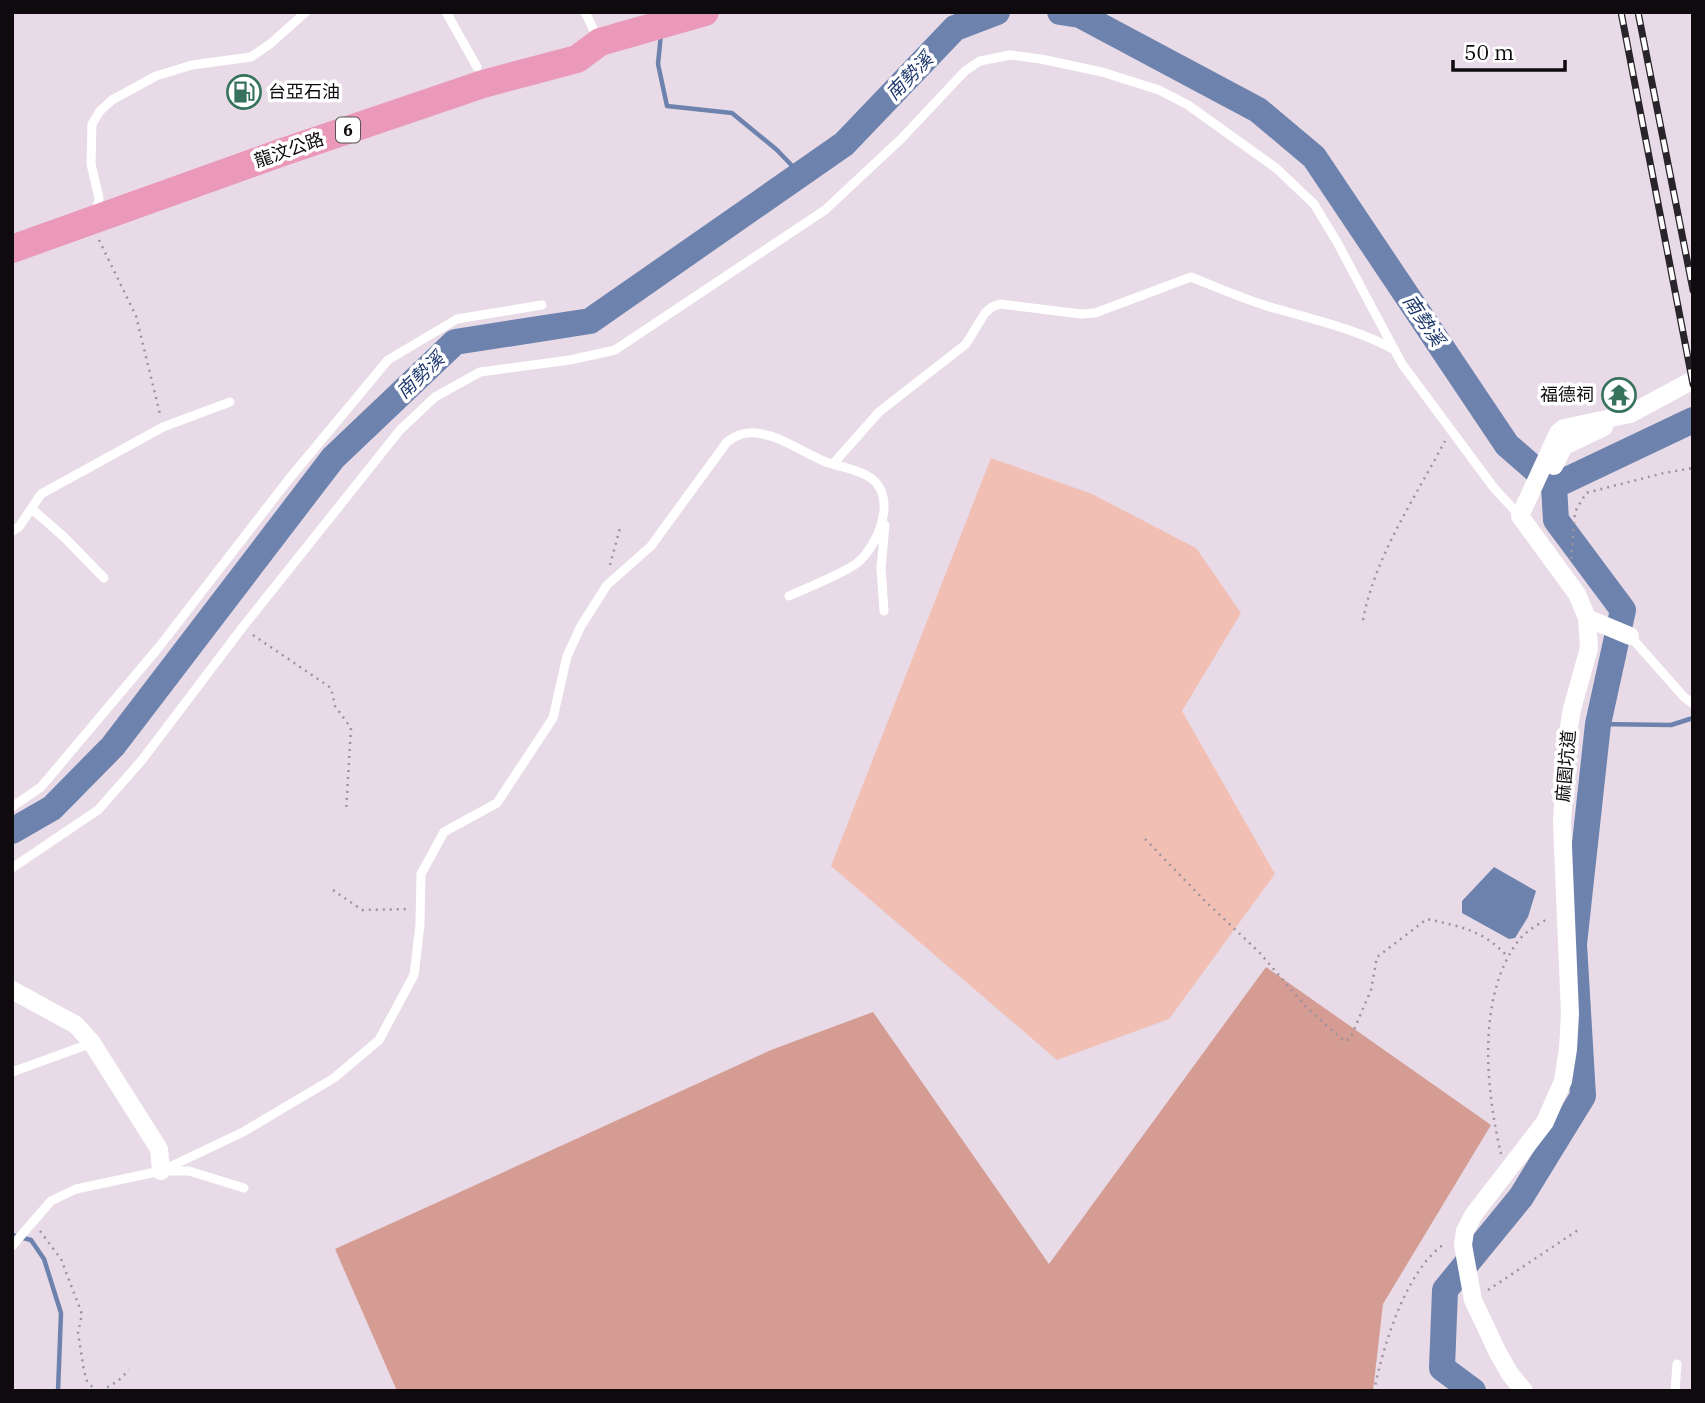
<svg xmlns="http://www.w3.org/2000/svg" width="1705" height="1403" font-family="'IBM Plex Serif','Noto Sans TC',serif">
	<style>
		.green { fill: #f2bfb5 }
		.forest { fill: #d49c92 }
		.water { fill: #6d83ae }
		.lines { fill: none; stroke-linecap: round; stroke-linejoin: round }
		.stream { stroke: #6d83ae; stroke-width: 4.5 }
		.river { stroke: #6d83ae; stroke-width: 26 }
		.path { stroke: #9d939d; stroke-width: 2.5; stroke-dasharray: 2 5; stroke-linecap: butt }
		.lane { stroke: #fff; stroke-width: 9 }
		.street { stroke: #fff; stroke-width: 18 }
		.primary { stroke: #ea99b9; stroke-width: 28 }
		.rail-casing { stroke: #292429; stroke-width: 7 }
		.rail { stroke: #fff; stroke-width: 4.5; stroke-dasharray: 13; stroke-linecap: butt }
		.labels { text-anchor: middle; stroke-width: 7; stroke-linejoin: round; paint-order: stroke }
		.shield { fill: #fff; stroke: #565456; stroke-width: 2 }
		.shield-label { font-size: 16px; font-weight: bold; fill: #0e0a0e }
		.poi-label { font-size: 18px; fill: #0e0a0e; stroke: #fff; text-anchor: start }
		.street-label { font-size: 18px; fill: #0e0a0e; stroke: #fff }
		.water-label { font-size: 19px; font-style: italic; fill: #1d376d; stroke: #fff }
	</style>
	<rect width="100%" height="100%" fill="#e8dbe7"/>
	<!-- green -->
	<path class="green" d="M991,458L1092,494L1196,548L1241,613L1182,711L1275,874L1169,1019L1057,1060L831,866Z"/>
	<!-- forest -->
	<path class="forest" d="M1266,967L1491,1125L1383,1304L1373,1391H397L335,1249L771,1050L873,1012L1049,1264Z"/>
	<!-- water -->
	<path class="water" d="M1494,867L1536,891L1528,917L1515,938L1509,939L1462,913V901Z"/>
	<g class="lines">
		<!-- stream -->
		<path class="stream" d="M661,34L658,64L667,106L732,113L777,150L800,174
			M1598,724L1671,725L1693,718
			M12,1235L31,1240L44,1259L61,1313L58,1391"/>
		<!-- river -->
		<path class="river" d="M1060,12L1080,15L1258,110L1314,157L1507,445L1554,486L1693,420
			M12,831L52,808L113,746L333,458L455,342L590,321L844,144L955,28L997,12
			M1473,1391L1442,1368L1445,1290L1521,1197L1583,1096L1574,944L1598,724L1623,610L1556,520L1554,486"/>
		<!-- path -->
		<path class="path" d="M99,240L136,316L160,414
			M1571,559L1575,512L1586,493L1664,473L1693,468
			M610,565L620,528
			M1363,620C1375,556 1415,498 1445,441
			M253,635L331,688L335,706L351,728L346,812
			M1145,839L1206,902L1259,952L1307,1008L1344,1041L1350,1039L1371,990L1377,957L1427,919C1462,927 1483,930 1508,957
			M333,890L362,910L410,909
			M1501,1154C1486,1090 1476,996 1519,940C1527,930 1539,924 1549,918
			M40,1231L61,1259L82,1314L78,1333L84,1371L87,1381L96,1391
			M1488,1290L1581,1228
			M101,1391L118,1381L129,1370
			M1374,1391C1383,1347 1406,1268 1446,1243"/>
		<!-- lane -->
		<path class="lane" d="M446,12L477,67
			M585,12L598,39
			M96,214L99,198L91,164L92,124L100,111L112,100L156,76L192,65L251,57L270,44L306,12
			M833,464L879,412L966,344L985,313L992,307L1000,304L1081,314L1095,313L1191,277C1216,287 1241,298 1267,306C1311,319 1354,328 1395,350
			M32,509L64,537L104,578
			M12,531L19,527L41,494L163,427L230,402
			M884,611L881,568L885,525
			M1630,636L1684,697L1693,704
			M12,807L41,787L159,647L289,479L388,360L457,319L542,305
			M12,868L98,810L142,760L242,628L400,430L435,397L480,372L570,360L615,350L825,210L901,139L965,71L980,61L1010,55L1041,59L1102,72L1159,90L1188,105L1276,168L1314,204L1337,242L1402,364L1494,488L1520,516
			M12,1072L92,1043
			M161,1171L243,1132L334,1078L379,1040L414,975L420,925L421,874L444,832L497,803L553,718L567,656L581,626L607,585L651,546L727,442C736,435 744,432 756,433C779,435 804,453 826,462C840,467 859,469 871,478C898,498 878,546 857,563C843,574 806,588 789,596
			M12,1246L51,1201L76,1189L161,1171H189L244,1188
			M1675,1391L1677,1364"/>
		<!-- street -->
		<path class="street" d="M1554,466L1564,446L1604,427
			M1587,618L1630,636
			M12,990L76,1025L92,1043L159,1149L161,1171
			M1524,1391L1510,1374L1498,1353L1473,1300L1463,1245L1465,1231L1474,1214L1545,1122L1563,1081L1568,1049L1570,1014L1562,823L1567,738L1572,709L1589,648L1587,618L1577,594L1520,516L1558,433L1564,428L1630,414L1693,380"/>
		<!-- primary -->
		<path class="primary" d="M12,249L280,153L483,84L577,59L600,42L705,12"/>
		<!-- rail casing -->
		<g class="rail-casing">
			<path id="rail" d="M1621,12L1693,384
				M1638,12L1693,290"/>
		</g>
		<!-- rail -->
		<use href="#rail" class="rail"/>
	</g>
	<!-- icons -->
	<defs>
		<g id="fuel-ring" transform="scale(1.75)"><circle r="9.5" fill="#fff" stroke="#36725c" stroke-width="1.5"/><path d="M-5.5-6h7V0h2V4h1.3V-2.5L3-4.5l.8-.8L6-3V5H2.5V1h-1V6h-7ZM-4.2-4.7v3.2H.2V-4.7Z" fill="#36725c"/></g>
		<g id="temple-ring" transform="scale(1.75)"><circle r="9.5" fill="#fff" stroke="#36725c" stroke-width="1.5"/><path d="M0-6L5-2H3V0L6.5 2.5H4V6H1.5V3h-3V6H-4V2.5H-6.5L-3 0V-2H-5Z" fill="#36725c"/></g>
	</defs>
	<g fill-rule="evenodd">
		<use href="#fuel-ring" x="244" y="92"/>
		<use href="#temple-ring" x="1619" y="395"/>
	</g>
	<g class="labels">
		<!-- shield labels -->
		<rect class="shield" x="336" y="117.5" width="24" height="25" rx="5"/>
		<g class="shield-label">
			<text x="348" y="136">6</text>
		</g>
		<!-- poi labels -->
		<g class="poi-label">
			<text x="268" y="98">台亞石油</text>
			<text x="1594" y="401" text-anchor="end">福德祠</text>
		</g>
		<!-- street labels -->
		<g class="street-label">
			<text transform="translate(289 150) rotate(-19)" y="6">龍汶公路</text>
			<text transform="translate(1566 766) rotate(-85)" y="6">麻園坑道</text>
		</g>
		<!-- water labels -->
		<g class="water-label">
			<text transform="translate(909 76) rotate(-46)" y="7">南勢溪</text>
			<text transform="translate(1424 320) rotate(56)" y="7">南勢溪</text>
			<text transform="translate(420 375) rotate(-44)" y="7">南勢溪</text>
		</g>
	</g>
	<!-- border -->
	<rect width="1705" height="1403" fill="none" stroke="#0e0a0e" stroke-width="28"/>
	<!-- scale -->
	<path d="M1453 60v10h112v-10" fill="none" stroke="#0e0a0e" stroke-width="3.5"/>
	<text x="1464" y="60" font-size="21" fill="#0e0a0e" stroke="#ffffff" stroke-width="5" paint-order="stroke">50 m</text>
</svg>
